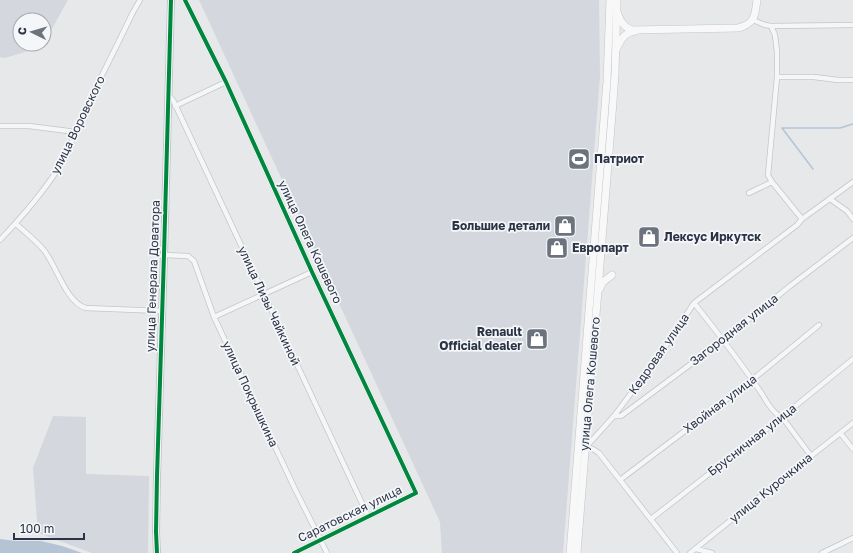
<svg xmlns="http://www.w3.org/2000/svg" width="853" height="553" font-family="'Golos Text',sans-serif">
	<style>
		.built { fill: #d4d7dd }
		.water { fill: #b4c4d5 }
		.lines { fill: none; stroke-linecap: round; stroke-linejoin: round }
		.stream { stroke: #b4c4d5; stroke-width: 1.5 }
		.minor-casing { stroke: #c4c6c8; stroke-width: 6 }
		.tertiary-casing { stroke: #c4c6c8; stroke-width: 8 }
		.secondary-casing { stroke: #c4c6c8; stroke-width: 8 }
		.primary-casing { stroke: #c2c5c8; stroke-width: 8 }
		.minor { stroke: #f5f6f7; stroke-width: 4.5 }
		.tertiary { stroke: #f5f6f7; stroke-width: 6 }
		.secondary { stroke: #f8f8f8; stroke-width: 7 }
		.primary { stroke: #f8f8f8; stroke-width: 7 }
		.cycleway-casing { stroke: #f4f6f9; stroke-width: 6 }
		.cycleway { stroke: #00873e; stroke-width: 4 }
		.labels { text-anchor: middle; stroke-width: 3.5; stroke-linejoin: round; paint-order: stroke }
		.street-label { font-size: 12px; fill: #2b3445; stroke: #f4f6f9 }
		.poi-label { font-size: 12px; font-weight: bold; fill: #2b3445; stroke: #f4f6f9; text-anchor: start }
	</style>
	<rect width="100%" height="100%" fill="#e6e8ea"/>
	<!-- built -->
	<path class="built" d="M0,0H68L44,43V20H20V44H43L35,49L5,58L0,57Z
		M199,0H599L600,76L563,553H442L440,522Z
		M53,416L86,417V474L149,476L148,553H92L38,533L33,468Z"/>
	<!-- water -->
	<path class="water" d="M0,539L16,541H41L62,546L82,553H0Z"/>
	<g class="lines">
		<!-- stream -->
		<path class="stream" d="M813,169L782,128H840L853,124"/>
		<!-- minor casing -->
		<g class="minor-casing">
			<path id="minor" d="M185,0L226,82L312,272L416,493L294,553
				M753,20L765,25L771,26L853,25
				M771,26L775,35L777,52V77L768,175L772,182L802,219
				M777,77H814L838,80H853
				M168,97L171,98L173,100L368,516
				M175,106L226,82
				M0,126H29L76,132
				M749,193L772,182
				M830,199L847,211L853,219
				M16,224C25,232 35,240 43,249C56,264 66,303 86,308L162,311
				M0,240C21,218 41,195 58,169C70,149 78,126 88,105C102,74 118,44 132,14L140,0
				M164,255L188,256L194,261L214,317L294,487L327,553
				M694,303C718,333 741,363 762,394C766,401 774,415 782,417L811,456
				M214,317L312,272
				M614,416H621L723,340L790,286L853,238
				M841,434L853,449
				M620,480L752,380L819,325
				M651,519L782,417L853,359
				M696,549L712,553
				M677,553L599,453L593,449L585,448L614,416L659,356L694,303L797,225L802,219L853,182
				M690,553L811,456L853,423
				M822,553L853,538"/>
		</g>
		<!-- tertiary casing -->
		<g class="tertiary-casing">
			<path id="tertiary" d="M157,553L156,532L157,476L164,255L171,0"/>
		</g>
		<!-- secondary casing -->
		<g class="secondary-casing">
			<path id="secondary" d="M617,12C620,20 623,27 632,30L738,28C755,24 755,15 757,0"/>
		</g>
		<!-- primary casing -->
		<g class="primary-casing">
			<path id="primary" d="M617,48C621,39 625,32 636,31
				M599,290L603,282L612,275
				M570,553L607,81L610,0
				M577,553L613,102L615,74L617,0"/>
		</g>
		<!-- minor -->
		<use href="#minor" class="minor"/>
		<!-- tertiary -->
		<use href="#tertiary" class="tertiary"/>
		<!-- secondary -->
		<use href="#secondary" class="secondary"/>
		<!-- primary -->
		<use href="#primary" class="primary"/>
		<!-- cycleway casing -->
		<g class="cycleway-casing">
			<path id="cycleway" d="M185,0L226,82L312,272L416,493L294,553
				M157,553L156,532L157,476L164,255L171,0"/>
		</g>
		<!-- cycleway -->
		<use href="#cycleway" class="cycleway"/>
	</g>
	<!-- icons -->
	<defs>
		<g id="stadium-square" transform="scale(1.15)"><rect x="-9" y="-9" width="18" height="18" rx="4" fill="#6c737f" stroke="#f4f6f9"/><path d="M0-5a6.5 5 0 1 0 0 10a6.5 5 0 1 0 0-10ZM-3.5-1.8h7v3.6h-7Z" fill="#fff"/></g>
		<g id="shop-square" transform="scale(1.15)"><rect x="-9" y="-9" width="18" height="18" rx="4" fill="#6c737f" stroke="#f4f6f9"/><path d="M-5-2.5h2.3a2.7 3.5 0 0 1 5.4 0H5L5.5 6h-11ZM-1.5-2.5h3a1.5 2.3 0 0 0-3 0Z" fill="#fff"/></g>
	</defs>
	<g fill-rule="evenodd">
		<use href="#stadium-square" x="579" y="159"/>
		<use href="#shop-square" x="565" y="226"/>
		<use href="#shop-square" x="649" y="237"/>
		<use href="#shop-square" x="557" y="248"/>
		<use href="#shop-square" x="537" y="339"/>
	</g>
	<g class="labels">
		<!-- street labels -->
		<g class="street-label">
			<text transform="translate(78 125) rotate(-64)" y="4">улица Воровского</text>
			<text transform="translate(310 242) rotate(65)" y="4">улица Олега Кошевого</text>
			<text transform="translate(153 276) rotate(-88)" y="4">улица Генерала Доватора</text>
			<text transform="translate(269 306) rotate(65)" y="4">улица Лизы Чайкиной</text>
			<text transform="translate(734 330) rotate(-38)" y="4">Загородная улица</text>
			<text transform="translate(659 354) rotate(-55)" y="4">Кедровая улица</text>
			<text transform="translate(590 384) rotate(-85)" y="4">улица Олега Кошевого</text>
			<text transform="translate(250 394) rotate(65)" y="4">улица Покрышкина</text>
			<text transform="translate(720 404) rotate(-37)" y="4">Хвойная улица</text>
			<text transform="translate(752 440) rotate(-38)" y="4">Брусничная улица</text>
			<text transform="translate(771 488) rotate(-39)" y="4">улица Курочкина</text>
			<text transform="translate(350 514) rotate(-26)" y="4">Саратовская улица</text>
		</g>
		<!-- poi labels -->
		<g class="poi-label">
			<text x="594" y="163">Патриот</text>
			<text x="550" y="230" text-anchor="end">Большие детали</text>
			<text x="664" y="241">Лексус Иркутск</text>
			<text x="572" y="252">Европарт</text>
			<text x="522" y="336" text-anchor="end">Renault<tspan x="522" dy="14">Official dealer</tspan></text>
		</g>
	</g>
	<!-- north arrow -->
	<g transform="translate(32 32) rotate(275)"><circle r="19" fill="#f4f6f9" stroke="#a4a8b1"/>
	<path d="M0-3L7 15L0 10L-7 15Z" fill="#6c737f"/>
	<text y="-6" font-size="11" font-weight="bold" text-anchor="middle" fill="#2b3445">С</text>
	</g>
	<!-- scale -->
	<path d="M14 533v6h70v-6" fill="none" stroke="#2b3445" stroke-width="2"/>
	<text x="20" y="533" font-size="12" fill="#2b3445" stroke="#f4f6f9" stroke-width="3" paint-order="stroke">100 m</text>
</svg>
